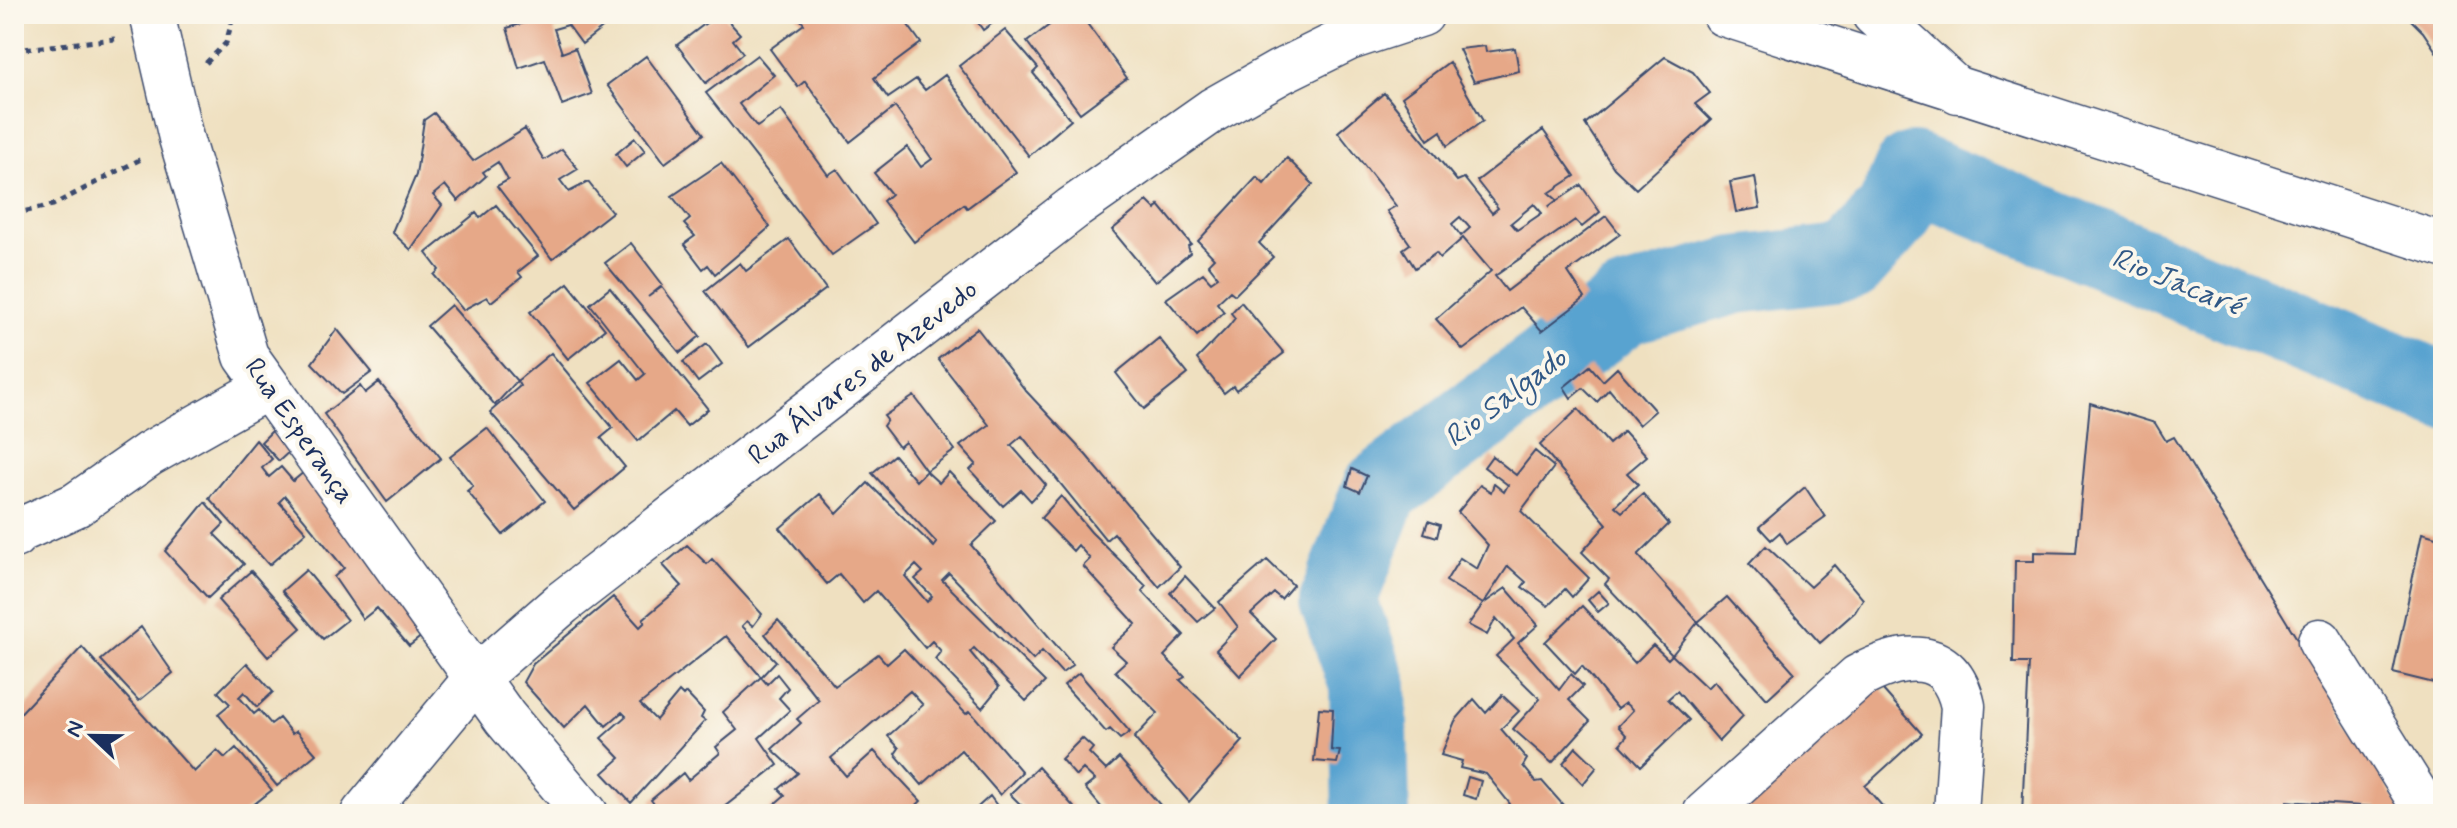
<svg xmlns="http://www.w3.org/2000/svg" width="2457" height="828" font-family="Mynerve,sans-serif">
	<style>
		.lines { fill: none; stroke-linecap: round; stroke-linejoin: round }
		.river { stroke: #58a3d0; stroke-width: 78 }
		.building { fill: #e6a888; fill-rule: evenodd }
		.minor-casing { stroke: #3b4a6d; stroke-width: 47 }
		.major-casing { stroke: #3b4a6d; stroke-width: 47 }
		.path { stroke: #3b4a6d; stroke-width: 5; stroke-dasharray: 6 6; stroke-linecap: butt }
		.minor { stroke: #fff; stroke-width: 44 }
		.major { stroke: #fff; stroke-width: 44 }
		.labels { text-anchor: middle; stroke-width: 8; stroke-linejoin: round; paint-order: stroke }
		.street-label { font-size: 28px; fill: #1b2f5e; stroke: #fbf7ec }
		.water-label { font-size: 30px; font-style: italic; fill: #305886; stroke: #fbf7ec }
	</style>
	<rect width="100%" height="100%" fill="#fbf7ec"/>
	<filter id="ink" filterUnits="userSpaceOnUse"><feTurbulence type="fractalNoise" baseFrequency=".0125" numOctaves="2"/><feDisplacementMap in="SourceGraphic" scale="16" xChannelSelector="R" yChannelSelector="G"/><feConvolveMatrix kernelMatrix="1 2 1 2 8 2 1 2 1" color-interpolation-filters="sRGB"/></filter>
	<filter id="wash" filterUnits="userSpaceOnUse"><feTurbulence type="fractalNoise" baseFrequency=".006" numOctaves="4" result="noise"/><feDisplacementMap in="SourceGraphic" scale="32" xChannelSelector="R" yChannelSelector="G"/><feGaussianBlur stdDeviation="1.8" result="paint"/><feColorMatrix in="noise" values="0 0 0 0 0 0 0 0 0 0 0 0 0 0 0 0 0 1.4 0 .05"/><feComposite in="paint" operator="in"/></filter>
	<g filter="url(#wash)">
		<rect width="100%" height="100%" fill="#efe0c0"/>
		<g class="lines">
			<!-- river -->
			<path class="river" d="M1371,814L1368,684L1338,600L1381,489L1626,306L1736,275L1850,262L1894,213L1912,171L2443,391"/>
		</g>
		<g id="blocks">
			<!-- building -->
			<path class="building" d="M521,14H620L582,44L568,25L554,29L562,53L575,48L592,94L562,105L545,59L519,68L507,28L524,23Z
				M718,14H722L740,34L733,40L743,53L706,83L677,45Z
				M796,14H900L921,43L874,78L888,98L916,79L925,90L945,75L1016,172L967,208L964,204L914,242L883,201L891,194L874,173L907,147L921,167L932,159L895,107L850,142L805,81L798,87L770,49L804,24Z
				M972,14H1005L983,30Z
				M1064,14H1080L1127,78L1080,113L1027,42Z
				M2405,14H2443V62L2423,32Z
				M1005,30L1038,68L1033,73L1071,120L1029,156L959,66Z
				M1485,46L1486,52L1515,48L1519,71L1474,82L1459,49Z
				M757,55L774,75L739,104L757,127L781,110L828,175L837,169L876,224L832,255L706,93Z
				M646,56L704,134L665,163L607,85Z
				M1665,57L1693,72L1710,93L1695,104L1711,120L1636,189L1614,168L1585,124Z
				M1449,62L1483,121L1447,146L1441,131L1428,140L1402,97Z
				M1384,93L1457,181L1464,178L1492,213L1498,208L1477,181L1543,130L1575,176L1549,193L1557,200L1548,207L1581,185L1600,212L1582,227L1575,220L1495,276L1507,291L1606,216L1620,234L1568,272L1585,298L1542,331L1521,307L1463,350L1436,319L1491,271L1463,238L1440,258L1436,253L1415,268L1403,249L1410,244L1387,211L1396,206L1338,132ZM1534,204L1542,213L1517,230L1511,223ZM1460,217L1470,228L1461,236L1452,224Z
				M434,113L473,161L525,129L544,160L562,149L578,169L560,180L569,192L588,182L612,212L552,259L497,186L508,180L498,162L483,172L486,176L458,201L445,185L433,195L442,205L411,250L392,232L416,175L424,120Z
				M635,138L645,151L626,167L616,154Z
				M1287,158L1313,184L1259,243L1273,257L1235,295L1230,291L1217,303L1224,312L1197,336L1166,299L1203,273L1211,282L1218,277L1208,264L1214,258L1198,241L1257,177L1264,184Z
				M721,163L770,227L715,274L708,265L703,269L684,244L695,236L684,224L690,219L672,196Z
				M1755,177L1760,208L1736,212L1730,182Z
				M1147,201L1156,210L1159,205L1191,244L1188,246L1190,253L1155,282L1112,230Z
				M496,205L538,256L518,272L522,277L491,302L487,297L463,310L434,275L439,270L426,253L476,213L480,218Z
				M789,239L826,289L749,347L705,291L740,263L746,271Z
				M631,243L663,285L648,297L662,287L700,336L680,353L605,263Z
				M568,283L605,329L568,359L530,312Z
				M610,288L708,409L687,426L674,411L638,441L590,383L621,359L638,380L645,374L590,304Z
				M1241,302L1284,353L1236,390L1233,386L1224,393L1197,359L1228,327L1235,318L1231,313Z
				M451,305L517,381L495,405L427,326Z
				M977,328L1026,391L1086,455L1180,567L1159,587L1114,533L1106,540L1022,436L1011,445L1046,485L1031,501L1021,490L1003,506L970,470L976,464L960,446L989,425L938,359Z
				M337,329L372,372L342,394L312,363Z
				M1159,338L1188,374L1144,409L1116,373Z
				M707,344L722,364L698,382L683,362Z
				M551,353L613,428L601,438L625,467L574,510L490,412L520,386L517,381Z
				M1590,366L1603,381L1617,368L1655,411L1639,425L1609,389L1597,402L1583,388L1571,398L1564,387Z
				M379,382L441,458L387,502L324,414L360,386L365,393Z
				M914,396L955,450L926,471L939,483L949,472L996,521L971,545L1073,665L1062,673L1042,651L1033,660L949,573L942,580L1045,682L1026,701L974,648L970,652L999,687L982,708L935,659L941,651L932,641L925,648L876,591L863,603L839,574L827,584L780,528L820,494L837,514L868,483L934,547L937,543L872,473L894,455L916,481L926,471L905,442L899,447L883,426L887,420L884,416ZM916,565L923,572L915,579L932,596L927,602L905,576Z
				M2090,403L2155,423L2166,441L2174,437L2404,814H2377L2376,807L2287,801L2286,814H2022L2029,663H2013L2015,561H2034V552L2076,553Z
				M1578,409L1609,444L1624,431L1647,456L1627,473L1638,484L1615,506L1622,512L1643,494L1669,524L1638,555L1698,622L1727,597L1795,673L1767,699L1698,622L1672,655L1605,584L1609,579L1582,552L1607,524L1540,445Z
				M487,428L545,501L503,535L467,491L473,486L450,457Z
				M273,430L292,449L279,461L261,442Z
				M256,440L272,459L262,468L269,477L281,467L293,481L304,472L432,628L409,646L377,608L363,619L334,577L344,568L285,496L279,502L306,532L269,565L209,498Z
				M1535,451L1554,467L1521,511L1589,578L1572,597L1565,589L1548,606L1522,587L1526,582L1508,566L1483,604L1446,581L1460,558L1477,569L1488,545L1458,512L1480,485L1491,492L1494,484L1504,492L1508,485L1484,467L1492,456L1516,475Z
				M1352,469L1367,476L1360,492L1347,486Z
				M1805,487L1825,517L1787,544L1780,532L1771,540L1759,527Z
				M1061,496L1091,532L1146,586L1142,591L1184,635L1164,656L1185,677L1180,680L1243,741L1189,802L1134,738L1158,713L1115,671L1126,661L1111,647L1136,624L1083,566L1090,559L1078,545L1073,551L1041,518Z
				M205,502L224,524L214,534L244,564L208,598L165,551Z
				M1428,521L1440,525L1437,537L1424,533Z
				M2422,533L2443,539V663L2438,684L2393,673Z
				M687,545L707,564L712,559L762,614L753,626L747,621L742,626L776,661L761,677L726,636L640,704L656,720L679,692L683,696L686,693L704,712L701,718L705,721L631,803L603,773L620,758L601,738L626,716L622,712L606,726L588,704L564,728L523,682L533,664L613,597L640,627L645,622L643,619L682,586L663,565Z
				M1766,546L1810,587L1834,565L1863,599L1855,612L1820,643L1749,564Z
				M1267,560L1293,585L1281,599L1274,593L1251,614L1276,639L1240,676L1216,650L1238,627L1219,602Z
				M306,570L347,620L323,639L282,591Z
				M251,571L301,628L268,657L218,600Z
				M1185,576L1215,608L1198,622L1170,593Z
				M1506,588L1538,625L1518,643L1559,690L1571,674L1583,686L1569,700L1590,721L1552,763L1513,729L1540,699L1496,656L1514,639L1496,618L1487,635L1468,625L1483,604Z
				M1598,591L1609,603L1598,612L1588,600Z
				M1582,606L1635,663L1653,645L1668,659L1672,655L1707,688L1714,681L1743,716L1719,741L1677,691L1668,699L1689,720L1641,766L1620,744L1627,736L1618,726L1633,710L1625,703L1617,709L1582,666L1575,674L1545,642Z
				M778,620L835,686L878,654L887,664L904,649L966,714L970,711L1022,772L1000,795L961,750L922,785L895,754L899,748L888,736L923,705L910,691L831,758L846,776L874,751L921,801L907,814H763L785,795L779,789L798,773L772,749L801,723L797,719L819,700L765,634Z
				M141,627L173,673L139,701L101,660Z
				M82,647L194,772L217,750L225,758L236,748L272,790L242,814H14V720Z
				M247,663L273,692L257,707L244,692L239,697L254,714L259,710L271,724L279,718L292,734L296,731L316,754L277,786L218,714L230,704L218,692Z
				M1079,673L1130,732L1120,739L1110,729L1106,732L1064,685Z
				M777,674L788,688L779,698L790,710L759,738L778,765L715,814H662L651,800L683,773L688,780L720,753L716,747L737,730L723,712L761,677L767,684Z
				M1875,681L1922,734L1865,786L1889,814H1728Z
				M1502,695L1519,711L1501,729L1527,759L1523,766L1536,782L1542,781L1571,814H1504L1502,811L1510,804L1486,774L1460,768L1462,761L1441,755L1455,721L1474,699L1486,713Z
				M1319,708L1333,709L1331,750L1340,751L1337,763L1314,761Z
				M1082,738L1093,748L1089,753L1106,770L1119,758L1168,814H1107L1085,788L1095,780L1083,769L1076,776L1061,759Z
				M1576,747L1597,767L1583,784L1563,763Z
				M1038,767L1080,814H1030L1010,794Z
				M1468,777L1481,781L1476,799L1463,795Z
				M990,796L1003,814H970Z"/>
		</g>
	</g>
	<g filter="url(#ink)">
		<use href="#blocks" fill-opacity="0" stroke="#3b4a6d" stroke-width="2"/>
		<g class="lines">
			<!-- minor casing -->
			<g class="minor-casing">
				<path id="minor" d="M152,14L181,138L246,356L505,718L586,814
					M1874,14L1958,91
					M14,536L18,531L76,505L149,454L266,388
					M2320,641L2428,814
					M1705,814L1858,677C1902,653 1950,646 1963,706L1956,814"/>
			</g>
			<!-- major casing -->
			<g class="major-casing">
				<path id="major" d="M1724,14L2443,245
					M363,814L477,677L562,603L1072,209L1213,110L1280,72L1349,38L1422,14"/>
			</g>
			<!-- path -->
			<path class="path" d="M14,50L115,39
				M206,63L226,43L234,14
				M14,214L53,205L141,159"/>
			<!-- minor -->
			<use href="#minor" class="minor"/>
			<!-- major -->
			<use href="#major" class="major"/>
		</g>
	</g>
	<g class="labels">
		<!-- street labels -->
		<g class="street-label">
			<text transform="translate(862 371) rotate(-38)" y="10">Rua Álvares de Azevedo</text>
			<text transform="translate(301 430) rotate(55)" y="10">Rua Esperança</text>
		</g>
		<!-- water labels -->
		<g class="water-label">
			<text transform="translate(2177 281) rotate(22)" y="10">Rio Jacaré</text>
			<text transform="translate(1505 397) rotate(-37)" y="10">Rio Salgado</text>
		</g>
	</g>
	<!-- margin -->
	<rect width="2457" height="828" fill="none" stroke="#fbf7ec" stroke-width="48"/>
	<!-- north arrow -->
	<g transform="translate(92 736) rotate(292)" stroke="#fbf7ec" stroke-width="6" paint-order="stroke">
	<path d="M0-6L14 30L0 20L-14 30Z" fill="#1b2f5e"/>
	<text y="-12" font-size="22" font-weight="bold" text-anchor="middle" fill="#1b2f5e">N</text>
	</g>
</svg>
